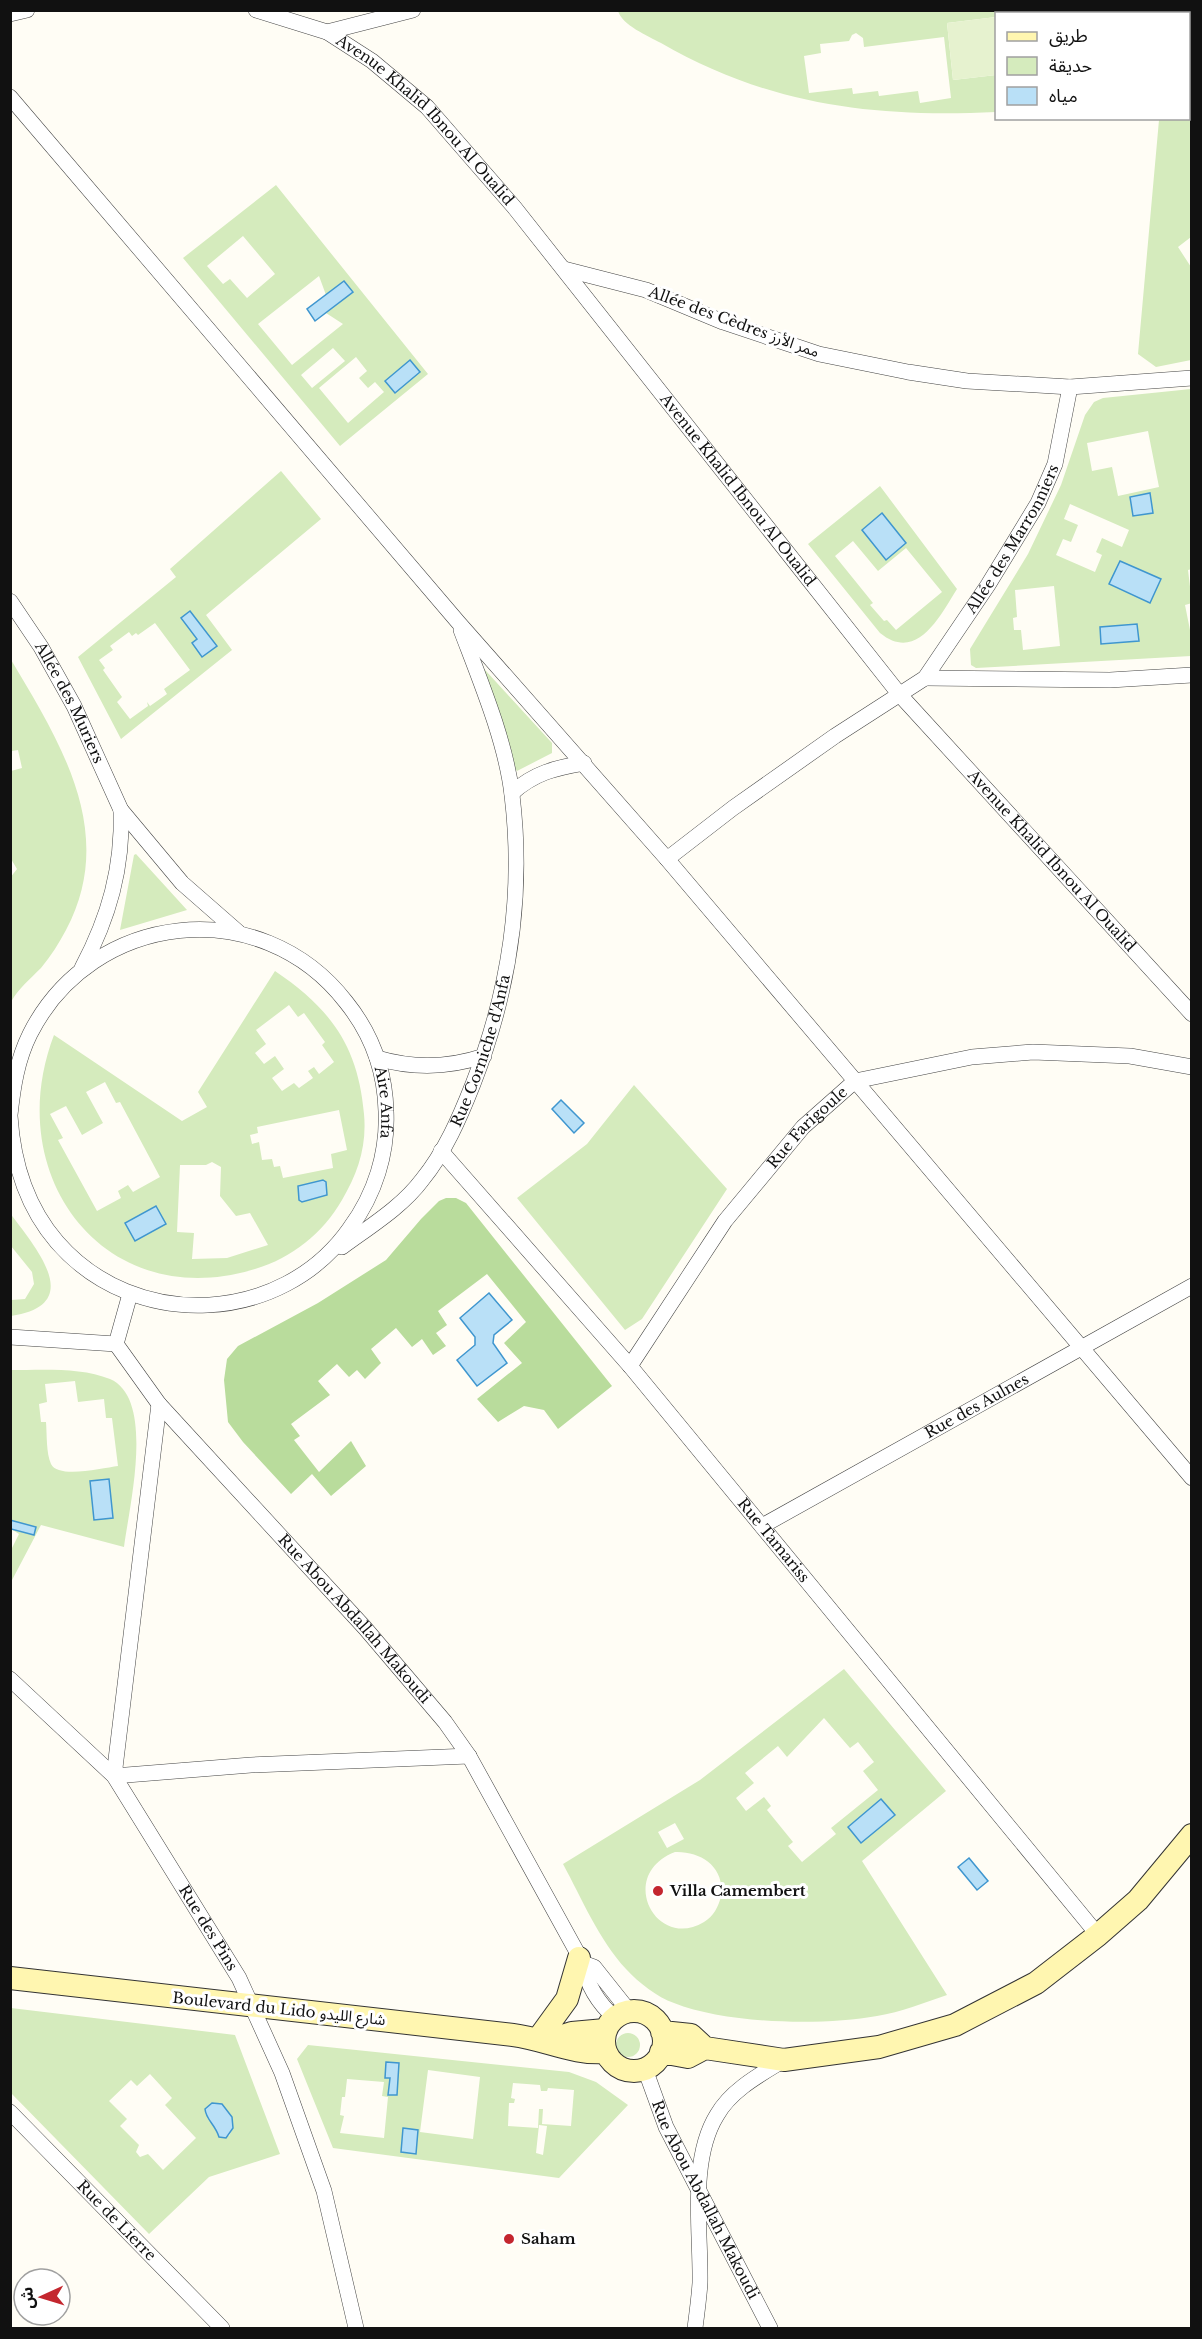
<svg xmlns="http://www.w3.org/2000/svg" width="1202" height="2339" font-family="'Libre Baskerville','Noto Sans Arabic',serif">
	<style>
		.green { fill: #d5ebbd; fill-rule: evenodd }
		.forest { fill: #b9dc9c }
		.pitch { fill: #e6f2cf }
		.water { fill: #b9e0f7; stroke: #3f96cf; stroke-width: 1.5 }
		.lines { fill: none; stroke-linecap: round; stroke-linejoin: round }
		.minor-casing { stroke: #444; stroke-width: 16 }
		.secondary-casing { stroke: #333; stroke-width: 24 }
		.minor { stroke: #fff; stroke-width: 15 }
		.secondary { stroke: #fff6b0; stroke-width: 22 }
		.poi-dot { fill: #c4262e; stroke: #fff; stroke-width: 2 }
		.labels { text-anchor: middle; stroke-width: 6; stroke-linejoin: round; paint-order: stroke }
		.street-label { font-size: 15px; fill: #111; stroke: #fff }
		.poi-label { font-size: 15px; font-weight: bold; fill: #111; stroke: #fff; text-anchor: start }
	</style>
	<rect width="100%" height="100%" fill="#fffdf5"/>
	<!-- green -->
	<path class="green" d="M618,11H1049L996,14V17L947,23L953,80L996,75V112C874,118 768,105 661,43C648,36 622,25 618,11ZM856,33L863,38L864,47L944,37L951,98L920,103L918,91L879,96L878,91L853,94L852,88L809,93L804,56L821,53L820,44L849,41L852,35Z
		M1079,11H1191V79L1189,80L1188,14H1080Z
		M1189,116H1191V237L1178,247L1191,267V360L1156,367L1138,354L1159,120L1188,118Z
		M276,185L428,374L340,446L183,258ZM243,236L275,274L247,298L230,279L223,284L207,266ZM319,276L326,295L344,281L353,292L326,313L343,324L292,365L258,324ZM333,348L345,361L312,388L301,375ZM356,357L367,371L359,378L368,388L375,382L384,392L348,423L319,388Z
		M1191,389L1192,569L1188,570L1192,603L1185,605L1191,635V656L976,668L971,665L970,649L1028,554L1061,485L1085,415L1094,402L1103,398ZM1148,431L1159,487L1118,496L1112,467L1092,471L1087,443ZM1070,504L1129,530L1122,547L1102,538L1096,552L1102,555L1095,572L1056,555L1063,539L1071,542L1078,525L1064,519ZM1054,586L1060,646L1023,650L1021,630H1014L1013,618L1017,617L1015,590Z
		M281,471L321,519L206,615L232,650L121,739L78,657L176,577L170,569ZM155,623L190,670L164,689L167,694L150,706L147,702L148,706L130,719L117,702L122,697L103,670L105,668L99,660L113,650L110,646L129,632L132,636L136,633L138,635Z
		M880,486L957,589C940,616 917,663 880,633L808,544ZM853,541L878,571L906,548L942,592L896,630L887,620L884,621L870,605L873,603L835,556Z
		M10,658C60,742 118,832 66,930C59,943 51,956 41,968C30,979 18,989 11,1002L10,878L17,869L11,859V771L22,768L18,750L12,751L11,745Z
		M476,660L552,743V753L517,771L514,768Z
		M136,854L187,910L120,930L134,855Z
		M275,971C331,1009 358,1046 364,1114C367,1146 358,1173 342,1200C323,1233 292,1258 255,1269C105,1315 0,1176 54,1035L182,1121L207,1107L198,1092ZM289,1005L298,1017L304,1013L325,1042L322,1045L334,1062L319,1074L314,1067L308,1071L313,1078L299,1088L294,1083L282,1091L272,1078L284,1069L275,1056L264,1064L255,1053L266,1044L256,1030ZM105,1082L116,1103L120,1102L160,1177L133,1192L128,1185L118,1191L121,1198L97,1211L58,1140L63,1138L50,1114L66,1106L82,1135L103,1123L86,1092ZM339,1110L347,1150L331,1154L333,1168L283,1178L280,1166L274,1167L272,1159L262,1160L259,1142L252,1144L250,1135L258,1133L257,1127ZM212,1162L221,1167L220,1196L236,1216L250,1213L268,1245L227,1258L192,1259L194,1233L177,1232L180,1165H206ZM326,1182V1193L300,1199L298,1186Z
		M634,1085L727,1189L642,1319L625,1330L517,1198L587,1144Z
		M10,1213C35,1247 87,1305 11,1316V1300L25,1299L34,1284L32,1272L11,1246Z
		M10,1370C42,1370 81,1367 110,1379C156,1399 129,1507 124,1547L41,1525L11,1582V1550L19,1534L11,1529L33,1535L36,1527L11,1520ZM75,1381L78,1402L104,1399L106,1418H112L118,1466C103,1468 58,1479 51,1464C46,1453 47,1435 46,1422H41L39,1404L47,1402L45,1384Z
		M844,1669L946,1791L862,1861L947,1995C924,2003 901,2012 877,2016C822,2026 727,2024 674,2003C657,1997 639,1983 626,1969C599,1940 582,1899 563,1864L700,1780ZM824,1718L850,1748L858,1742L874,1762L863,1771L878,1790L831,1828L836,1834L802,1862L788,1846L793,1842L767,1810L771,1806L764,1797L746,1811L736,1798L754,1783L745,1773L778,1746L787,1757ZM675,1823L684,1839L667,1848L658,1832ZM675,1852C701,1851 725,1867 721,1896C719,1906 713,1917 704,1922C656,1951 616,1875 675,1852Z
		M11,2008L235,2035L280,2154L209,2177L149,2234L11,2093ZM150,2074L172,2098L165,2105L196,2138L163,2170L148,2154L140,2157L136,2152L139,2145L120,2126L127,2119L109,2101L131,2080L137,2086ZM207,2118L233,2128L229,2136L217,2134L216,2126Z
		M616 2045a12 12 0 1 1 24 0a12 12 0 1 1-24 0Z
		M308,2045L569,2072L596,2082L628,2105L559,2178L333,2148L297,2059ZM428,2070L480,2077L473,2139L420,2132ZM347,2079L384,2082L382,2096L388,2097L384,2138L340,2133L344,2116L340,2115L342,2097H345ZM513,2083L540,2085L541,2091H547L548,2088L574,2090L571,2126L542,2124L543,2109H539L538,2128L508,2126L509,2103H514L515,2099L511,2098ZM539,2125L547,2126L543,2155L536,2153Z"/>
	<!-- forest -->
	<path class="forest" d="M446,1198H456L466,1203L612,1386L558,1429L544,1410L524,1406L498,1422L477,1399L522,1363L504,1343L526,1322L487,1274L438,1311L447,1325L436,1333L446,1346L433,1355L422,1339L412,1347L396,1328L371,1349L381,1363L365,1379L357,1370L349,1377L337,1364L318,1381L330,1395L291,1424L300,1436L294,1440L319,1472L351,1441L366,1466L331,1496L312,1474L291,1494L243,1442L228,1422L224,1380L227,1359L238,1346L318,1303L386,1260L421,1219L439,1201Z"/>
	<!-- pitch -->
	<path class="pitch" d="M996,17V75L953,80L947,23Z"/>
	<!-- water -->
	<path class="water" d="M344,281L353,292L315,321L307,309Z
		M410,360L420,372L395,393L385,381Z
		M1150,493L1153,513L1133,516L1130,497Z
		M882,513L906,543L886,560L862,530Z
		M1120,561L1161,579L1150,603L1109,584Z
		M190,611L217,646L202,657L192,643L197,639L181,618Z
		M1137,624L1139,641L1101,644L1100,627Z
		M561,1100L584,1123L574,1133L552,1109Z
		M323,1180L326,1182L327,1195L302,1202L299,1200L298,1186Z
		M156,1206L166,1224L135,1241L125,1223Z
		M489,1293L512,1320L494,1335L493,1343L507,1363L477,1386L457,1360L475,1345V1337L460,1318Z
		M109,1479L113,1518L94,1520L90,1481Z
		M10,1520L36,1527L34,1535L11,1529Z
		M881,1799L895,1815L861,1843L848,1827Z
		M969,1858L988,1881L977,1890L958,1867Z
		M386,2062L399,2063L397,2095H388L390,2078H385Z
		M212,2103L222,2104L232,2117L233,2128L226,2138L219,2137C215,2124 206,2120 205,2109Z
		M403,2128L418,2130L416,2154L401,2152Z"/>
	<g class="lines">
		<!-- minor casing -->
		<g class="minor-casing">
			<g id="minor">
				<path id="s1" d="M256,10L327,32L372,61L427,107L514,207L900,695L1192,1014"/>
				<path d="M10,14L27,10"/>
				<path d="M327,32L413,10"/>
				<path d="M10,97L458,622L667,859L1192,1478"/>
				<path d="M564,269L646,290L723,322L819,354L908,372L967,381L1070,387L1192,378"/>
				<path id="s2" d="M10,601L41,647L74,706L121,810L182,883L238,932"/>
				<path d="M925,678L1110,680L1192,675"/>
				<path d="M512,793C534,773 555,768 584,763"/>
				<path id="s3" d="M667,859L733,808L835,736L925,678L988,585L1038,503L1055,464L1070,387"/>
				<path d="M82,968C109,917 123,868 121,810"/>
				<path d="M377,1058C414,1069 448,1068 484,1056"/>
				<path id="s4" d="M10,1115C13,1087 17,1060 30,1034C92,911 261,892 346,1002C371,1033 385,1071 386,1111C388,1153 375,1194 350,1228C282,1325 135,1332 57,1242C26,1206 13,1163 10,1116"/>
				<path id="s5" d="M441,1151L630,1366L1098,1935"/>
				<path id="s6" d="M342,1247C369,1227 402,1207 422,1180C445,1152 460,1117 473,1084C509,992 524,894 512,795C506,742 480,680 461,630"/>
				<path id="s7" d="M130,1294L116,1344L159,1404L365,1628L445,1722L469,1756L583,1963C587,1985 598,2003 615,2018"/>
				<path d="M10,1337L116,1344"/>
				<path id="s8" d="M630,1366L725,1221L803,1127L855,1081L972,1057L1033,1052L1130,1056L1192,1067"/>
				<path d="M159,1404L114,1776L251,1765L469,1756"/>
				<path id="s9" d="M762,1526L1192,1286"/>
				<path id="s10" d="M10,1679L114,1776L239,1978L282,2073L324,2191L356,2328"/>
				<path d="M583,1963L594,1967L629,2011"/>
				<path id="s11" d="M645,2069L666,2127L770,2328"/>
				<path id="s12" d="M10,2112L222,2328"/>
				<path d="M695,2328C697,2313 699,2298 700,2283C701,2231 689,2160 717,2115C731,2090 761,2074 784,2060"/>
			</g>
		</g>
		<!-- secondary casing -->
		<g class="secondary-casing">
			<path id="secondary" d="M10,1978L513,2035C545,2039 574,2055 606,2052
				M604 2041a30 30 0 1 1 60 0a30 30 0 1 1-60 0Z
				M662,2032L691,2035L705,2048L784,2060L879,2047L955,2025L1036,1983L1098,1935L1138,1900L1192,1835
				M538,2039L567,1999L579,1958
				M547,2041L572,2033L605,2030
				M661,2052L688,2057L705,2048"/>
		</g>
		<!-- minor -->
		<use href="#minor" class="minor"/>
		<!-- secondary -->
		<use href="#secondary" class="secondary"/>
	</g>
	<!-- markers -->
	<g class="poi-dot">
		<circle cx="658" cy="1891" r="6"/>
		<circle cx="509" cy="2239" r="6"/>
	</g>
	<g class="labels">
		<!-- street labels -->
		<g class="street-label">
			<text dy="5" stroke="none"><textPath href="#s1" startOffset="207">Avenue Khalid Ibnou Al Oualid</textPath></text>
			<text transform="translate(734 322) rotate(20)" y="5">Allée des Cèdres ممر الأرز</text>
			<text dy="5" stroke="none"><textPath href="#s1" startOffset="693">Avenue Khalid Ibnou Al Oualid</textPath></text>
			<text dy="5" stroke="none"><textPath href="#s3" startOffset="480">Allée des Marronniers</textPath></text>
			<text dy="5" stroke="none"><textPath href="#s2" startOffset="118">Allée des Muriers</textPath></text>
			<text dy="5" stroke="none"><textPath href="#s1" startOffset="1179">Avenue Khalid Ibnou Al Oualid</textPath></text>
			<text dy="5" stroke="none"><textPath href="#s6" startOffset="248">Rue Corniche d'Anfa</textPath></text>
			<text dy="5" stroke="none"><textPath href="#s4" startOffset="572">Aire Anfa</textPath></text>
			<text dy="5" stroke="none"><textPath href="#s8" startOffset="298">Rue Farigoule</textPath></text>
			<text dy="5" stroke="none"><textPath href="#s9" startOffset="246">Rue des Aulnes</textPath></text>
			<text dy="5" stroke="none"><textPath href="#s5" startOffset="512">Rue Tamariss</textPath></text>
			<text dy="5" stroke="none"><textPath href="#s7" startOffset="416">Rue Abou Abdallah Makoudi</textPath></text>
			<text dy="5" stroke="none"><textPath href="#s10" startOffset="321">Rue des Pins</textPath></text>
			<text transform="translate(279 2009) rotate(6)" y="5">Boulevard du Lido شارع الليدو</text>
			<text dy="5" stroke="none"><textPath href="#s11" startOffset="144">Rue Abou Abdallah Makoudi</textPath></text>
			<text dy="5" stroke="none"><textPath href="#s12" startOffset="152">Rue de Lierre</textPath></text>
		</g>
		<!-- poi labels -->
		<g class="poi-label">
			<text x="670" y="1896">Villa Camembert</text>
			<text x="521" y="2244">Saham</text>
		</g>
	</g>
	<!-- border -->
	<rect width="1202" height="2339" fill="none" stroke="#111111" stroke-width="24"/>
	<!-- legend -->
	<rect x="995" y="12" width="195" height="108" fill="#ffffff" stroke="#a0a0a0" stroke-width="1.5"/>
	<rect x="1007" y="32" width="30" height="9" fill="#fff6b0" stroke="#a0a0a0" stroke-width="1.5"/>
	<text x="1049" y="42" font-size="18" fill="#111111">طريق</text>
	<rect x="1007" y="57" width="30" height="18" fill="#d5ebbd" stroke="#a0a0a0" stroke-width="1.5"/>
	<text x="1049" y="72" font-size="18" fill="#111111">حديقة</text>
	<rect x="1007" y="87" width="30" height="18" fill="#b9e0f7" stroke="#a0a0a0" stroke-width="1.5"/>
	<text x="1049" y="102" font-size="18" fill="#111111">مياه</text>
	<!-- north arrow -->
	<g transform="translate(42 2297) rotate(266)"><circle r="28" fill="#ffffff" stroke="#a0a0a0" stroke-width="1.5"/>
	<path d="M0-4.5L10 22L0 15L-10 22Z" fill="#c4262e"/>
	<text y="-9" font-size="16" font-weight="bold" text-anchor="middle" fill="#111111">ش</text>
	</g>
</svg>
